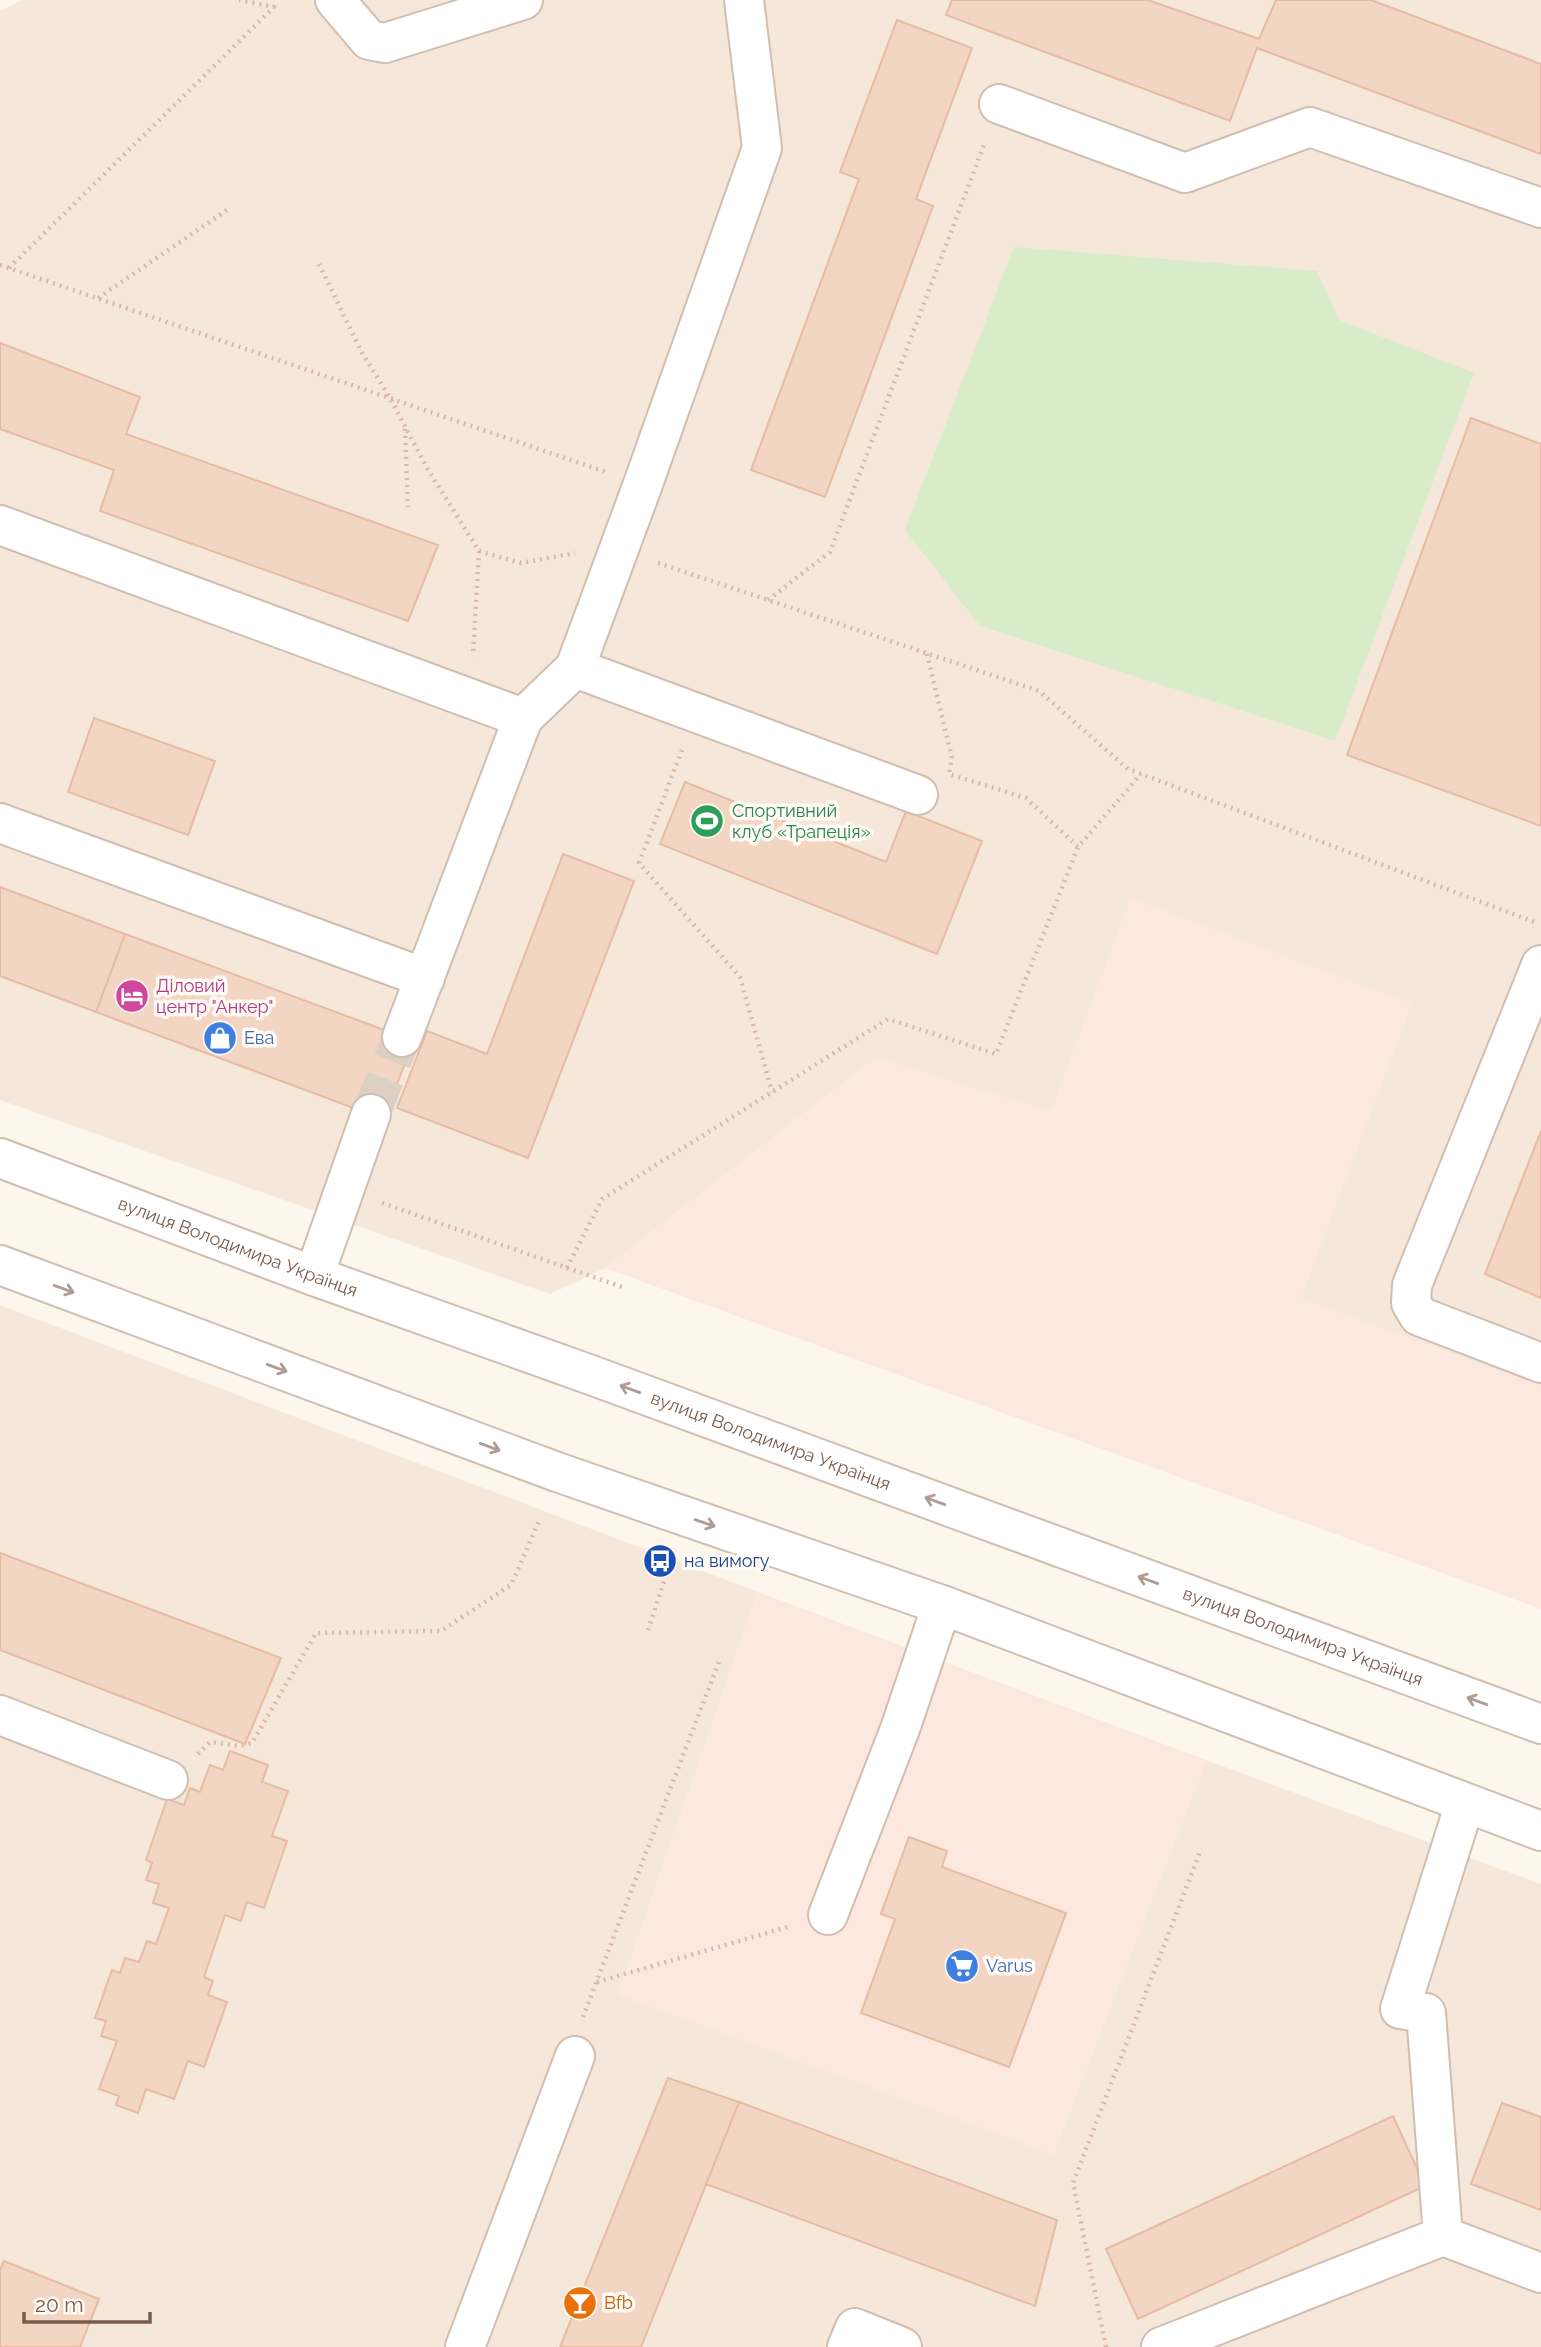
<svg xmlns="http://www.w3.org/2000/svg" width="1541" height="2347" font-family="Raleway,sans-serif">
	<style>
		.residential { fill: #f5e8da }
		.commercial { fill: #fde8e0 }
		.green { fill: #d8ecc9 }
		.building { fill: #f3d5c3; stroke: #e6bba3; stroke-width: 2 }
		.lines { fill: none; stroke-linecap: round; stroke-linejoin: round }
		.minor-tunnel { stroke: #dcd0c4; stroke-width: 38; stroke-dasharray: 38 19; stroke-linecap: butt }
		.minor-casing { stroke: #d1beb0; stroke-width: 42 }
		.path { stroke: #d9b8a5; stroke-width: 4.5; stroke-dasharray: 2 5; stroke-linecap: butt }
		.minor { stroke: #fff; stroke-width: 38 }
		.oneway { stroke: #af9d94 }
		.labels { text-anchor: middle; stroke-width: 7; stroke-linejoin: round; paint-order: stroke }
		.leisure-label { font-size: 18px; fill: #27864d; stroke: #fffaf3; text-anchor: start }
		.hotel-label { font-size: 18px; fill: #b23c85; stroke: #fffaf3; text-anchor: start }
		.shop-label { font-size: 18px; fill: #366cbe; stroke: #fffaf3; text-anchor: start }
		.street-label { font-size: 18px; fill: #7a5c4d; stroke: #fffaf3 }
		.transit-label { font-size: 18px; fill: #164399; stroke: #fffaf3; text-anchor: start }
		.food-label { font-size: 18px; fill: #c56008; stroke: #fffaf3; text-anchor: start }
	</style>
	<rect width="100%" height="100%" fill="#fdf6ec"/>
	<!-- residential -->
	<path class="residential" d="M21,0H1541V1386L1300,1299L1411,1004L1131,899L1051,1112L876,1058L605,1268L550,1294L0,1100V11Z
		M0,1305L758,1592L619,1994L1053,2154L1206,1760L1541,1884V2347H0Z"/>
	<!-- commercial -->
	<path class="commercial" d="M1131,899L1412,1004L1300,1299L1541,1386V1609L605,1268L876,1058L1051,1111Z
		M758,1592L1206,1760L1053,2154L619,1995Z"/>
	<!-- green -->
	<path class="green" d="M1014,247L1317,271L1339,320L1474,373L1335,741L980,626L905,530Z"/>
	<!-- building -->
	<path class="building" d="M952,0H1148L1259,39L1276,0H1371L1541,64V154L1257,48L1230,121L946,15Z
		M897,20L972,48L916,199L933,206L825,497L751,470L859,179L840,172Z
		M0,343L140,397L126,434L438,545L408,621L100,511L114,470L0,429Z
		M1471,418L1541,444V826L1347,755Z
		M94,718L215,761L188,835L68,792Z
		M685,782L886,862L906,811L982,841L937,954L660,844Z
		M563,854L634,881L528,1158L397,1108L427,1031L487,1054Z
		M0,887L125,934L96,1012L0,976Z
		M125,934L414,1041L383,1119L96,1012Z
		M1541,1131V1298L1485,1274Z
		M0,1553L281,1658L245,1744L0,1650Z
		M230,1751L268,1765L262,1782L288,1791L272,1836L287,1841L264,1908L247,1902L241,1921L225,1915L204,1977L213,1981L208,1995L227,2002L204,2067L188,2061L174,2099L146,2089L138,2113L116,2105L119,2096L99,2089L117,2041L101,2036L106,2021L95,2018L112,1970L120,1973L125,1958L139,1962L147,1941L156,1944L169,1908L153,1903L159,1884L146,1880L152,1863L146,1860L167,1799L184,1805L190,1788L200,1792L210,1765L223,1770Z
		M909,1837L947,1851L942,1867L1066,1913L1009,2067L861,2013L895,1919L881,1914Z
		M668,2078L739,2102L641,2347H560Z
		M739,2102L1057,2220L1035,2306L706,2184Z
		M1502,2103L1541,2117V2210L1471,2184Z
		M1393,2116L1425,2186L1138,2319L1106,2249Z
		M4,2261L99,2299L80,2347H0V2270Z"/>
	<g class="lines">
		<!-- minor-tunnel -->
		<path class="minor-tunnel" d="M371,1114L402,1037"/>
		<!-- minor casing -->
		<g class="minor-casing">
			<g id="minor">
				<path d="M335,0L369,40L385,43L523,0"/>
				<path d="M999,104L1185,173L1310,127L1541,208"/>
				<path d="M0,525L523,718L575,668L918,795"/>
				<path d="M575,668L643,484L762,148L744,0"/>
				<path d="M0,823L425,978"/>
				<path d="M1541,965L1412,1285L1411,1303L1419,1316L1541,1363"/>
				<path d="M402,1037L523,718"/>
				<path id="s1" d="M0,1158L314,1276L591,1375L1541,1724"/>
				<path d="M0,1265L557,1472L942,1605L1541,1831"/>
				<path d="M314,1276L371,1114"/>
				<path d="M0,1715L168,1780"/>
				<path d="M828,1915L900,1729L942,1605"/>
				<path d="M1443,2236L1426,2013L1400,2009L1465,1803"/>
				<path d="M465,2347L575,2056"/>
				<path d="M847,2347L855,2328L902,2347"/>
				<path d="M1161,2347L1443,2236L1541,2273"/>
			</g>
		</g>
		<!-- path -->
		<path class="path" d="M319,264L361,351L390,398L427,468L479,551L473,656
			M0,265L606,472
			M9,268L274,7L239,0
			M98,298L227,210
			M405,429L408,507
			M479,551L521,563L575,553
			M658,563L1039,691L1128,769L1537,923
			M768,600L830,552L985,142
			M927,654L952,758L949,774L1026,798L1078,847
			M682,750L639,863L740,977L772,1092
			M382,1203L625,1288
			M567,1268L602,1199L888,1019L996,1054L1078,847L1141,774
			M648,1630L670,1563
			M198,1754L210,1742L240,1746L252,1743L316,1633L441,1631L511,1585L539,1521
			M597,1982L791,1926
			M583,2017L720,1659
			M1106,2347L1073,2183L1201,1849"/>
		<!-- minor -->
		<use href="#minor" class="minor"/>
	</g>
	<!-- one-way arrows -->
	<defs><path id="oneway-shaft" d="M-6 0H5M1.5-3L5.5 0L1.5 3" fill="none" stroke-width="1.6" stroke-linecap="round" stroke-linejoin="round" transform="scale(1.75)"/></defs>
	<g class="oneway">
		<use href="#oneway-shaft" transform="translate(64 1289) rotate(20)"/>
		<use href="#oneway-shaft" transform="translate(277 1368) rotate(20)"/>
		<use href="#oneway-shaft" transform="translate(630 1389) rotate(-160)"/>
		<use href="#oneway-shaft" transform="translate(490 1447) rotate(20)"/>
		<use href="#oneway-shaft" transform="translate(935 1501) rotate(-160)"/>
		<use href="#oneway-shaft" transform="translate(705 1523) rotate(19)"/>
		<use href="#oneway-shaft" transform="translate(1148 1580) rotate(-160)"/>
		<use href="#oneway-shaft" transform="translate(1477 1701) rotate(-160)"/>
	</g>
	<!-- icons -->
	<defs>
		<g id="stadium-disc" transform="scale(1.75)"><circle r="9.5" fill="#2e9e5b" stroke="#fffaf3"/><path d="M0-5a6.5 5 0 1 0 0 10a6.5 5 0 1 0 0-10ZM-3.5-1.8h7v3.6h-7Z" fill="#fff"/></g>
		<g id="hotel-disc" transform="scale(1.75)"><circle r="9.5" fill="#d1479c" stroke="#fffaf3"/><path d="M-6-4.5h1.5V1H6V5H4.5V3h-9V5H-6ZM-4 0a1.8 1.8 0 1 1 3.6 0ZM.5 0V-2.5h3Q6-2.5 6 0Z" fill="#fff"/></g>
		<g id="shop-disc" transform="scale(1.75)"><circle r="9.5" fill="#3f7fe0" stroke="#fffaf3"/><path d="M-5-2.5h2.3a2.7 3.5 0 0 1 5.4 0H5L5.5 6h-11ZM-1.5-2.5h3a1.5 2.3 0 0 0-3 0Z" fill="#fff"/></g>
		<g id="bus-disc" transform="scale(1.75)"><circle r="9.5" fill="#1a4fb4" stroke="#fffaf3"/><path d="M-5-6H5V4H4V6H2V4H-2V6H-4V4H-5ZM-3.5-4V0h7V-4ZM-3.5 1.2v1.5H-2V1.2ZM2 1.2v1.5H3.5V1.2Z" fill="#fff"/></g>
		<g id="supermarket-disc" transform="scale(1.75)"><circle r="9.5" fill="#3f7fe0" stroke="#fffaf3"/><path d="M-6-5.5h2.5l.6 2H6L4.5 2H-2.5L-4.4-4H-6ZM-1.5 3.2a1.3 1.3 0 1 0 .1 0ZM3 3.2a1.3 1.3 0 1 0 .1 0Z" fill="#fff"/></g>
		<g id="bar-disc" transform="scale(1.75)"><circle r="9.5" fill="#e8710a" stroke="#fffaf3"/><path d="M-6-5H6L.8 .8V4.5H3.5V6h-7V4.5H-.8V.8Z" fill="#fff"/></g>
	</defs>
	<g fill-rule="evenodd">
		<use href="#stadium-disc" x="707" y="821"/>
		<use href="#hotel-disc" x="132" y="996"/>
		<use href="#shop-disc" x="220" y="1038"/>
		<use href="#bus-disc" x="660" y="1561"/>
		<use href="#supermarket-disc" x="962" y="1966"/>
		<use href="#bar-disc" x="580" y="2303"/>
	</g>
	<g class="labels">
		<!-- leisure labels -->
		<g class="leisure-label">
			<text x="732" y="817">Спортивний<tspan x="732" dy="21">клуб «Трапеція»</tspan></text>
		</g>
		<!-- hotel labels -->
		<g class="hotel-label">
			<text x="156" y="992">Діловий<tspan x="156" dy="21">центр "Анкер"</tspan></text>
		</g>
		<!-- shop labels -->
		<g class="shop-label">
			<text x="244" y="1044">Ева</text>
			<text x="986" y="1972">Varus</text>
		</g>
		<!-- street labels -->
		<g class="street-label">
			<text dy="6" stroke="none"><textPath href="#s1" startOffset="254">вулиця Володимира Українця</textPath></text>
			<text dy="6" stroke="none"><textPath href="#s1" startOffset="821">вулиця Володимира Українця</textPath></text>
			<text dy="6" stroke="none"><textPath href="#s1" startOffset="1388">вулиця Володимира Українця</textPath></text>
		</g>
		<!-- transit labels -->
		<g class="transit-label">
			<text x="684" y="1567">на вимогу</text>
		</g>
		<!-- food labels -->
		<g class="food-label">
			<text x="604" y="2309">Bfb</text>
		</g>
	</g>
	<!-- scale -->
	<path d="M24 2312v10h126v-10" fill="none" stroke="#7a5c4d" stroke-width="3.5"/>
	<text x="35" y="2312" font-size="21" fill="#7a5c4d" stroke="#fffaf3" stroke-width="5" paint-order="stroke">20 m</text>
</svg>
